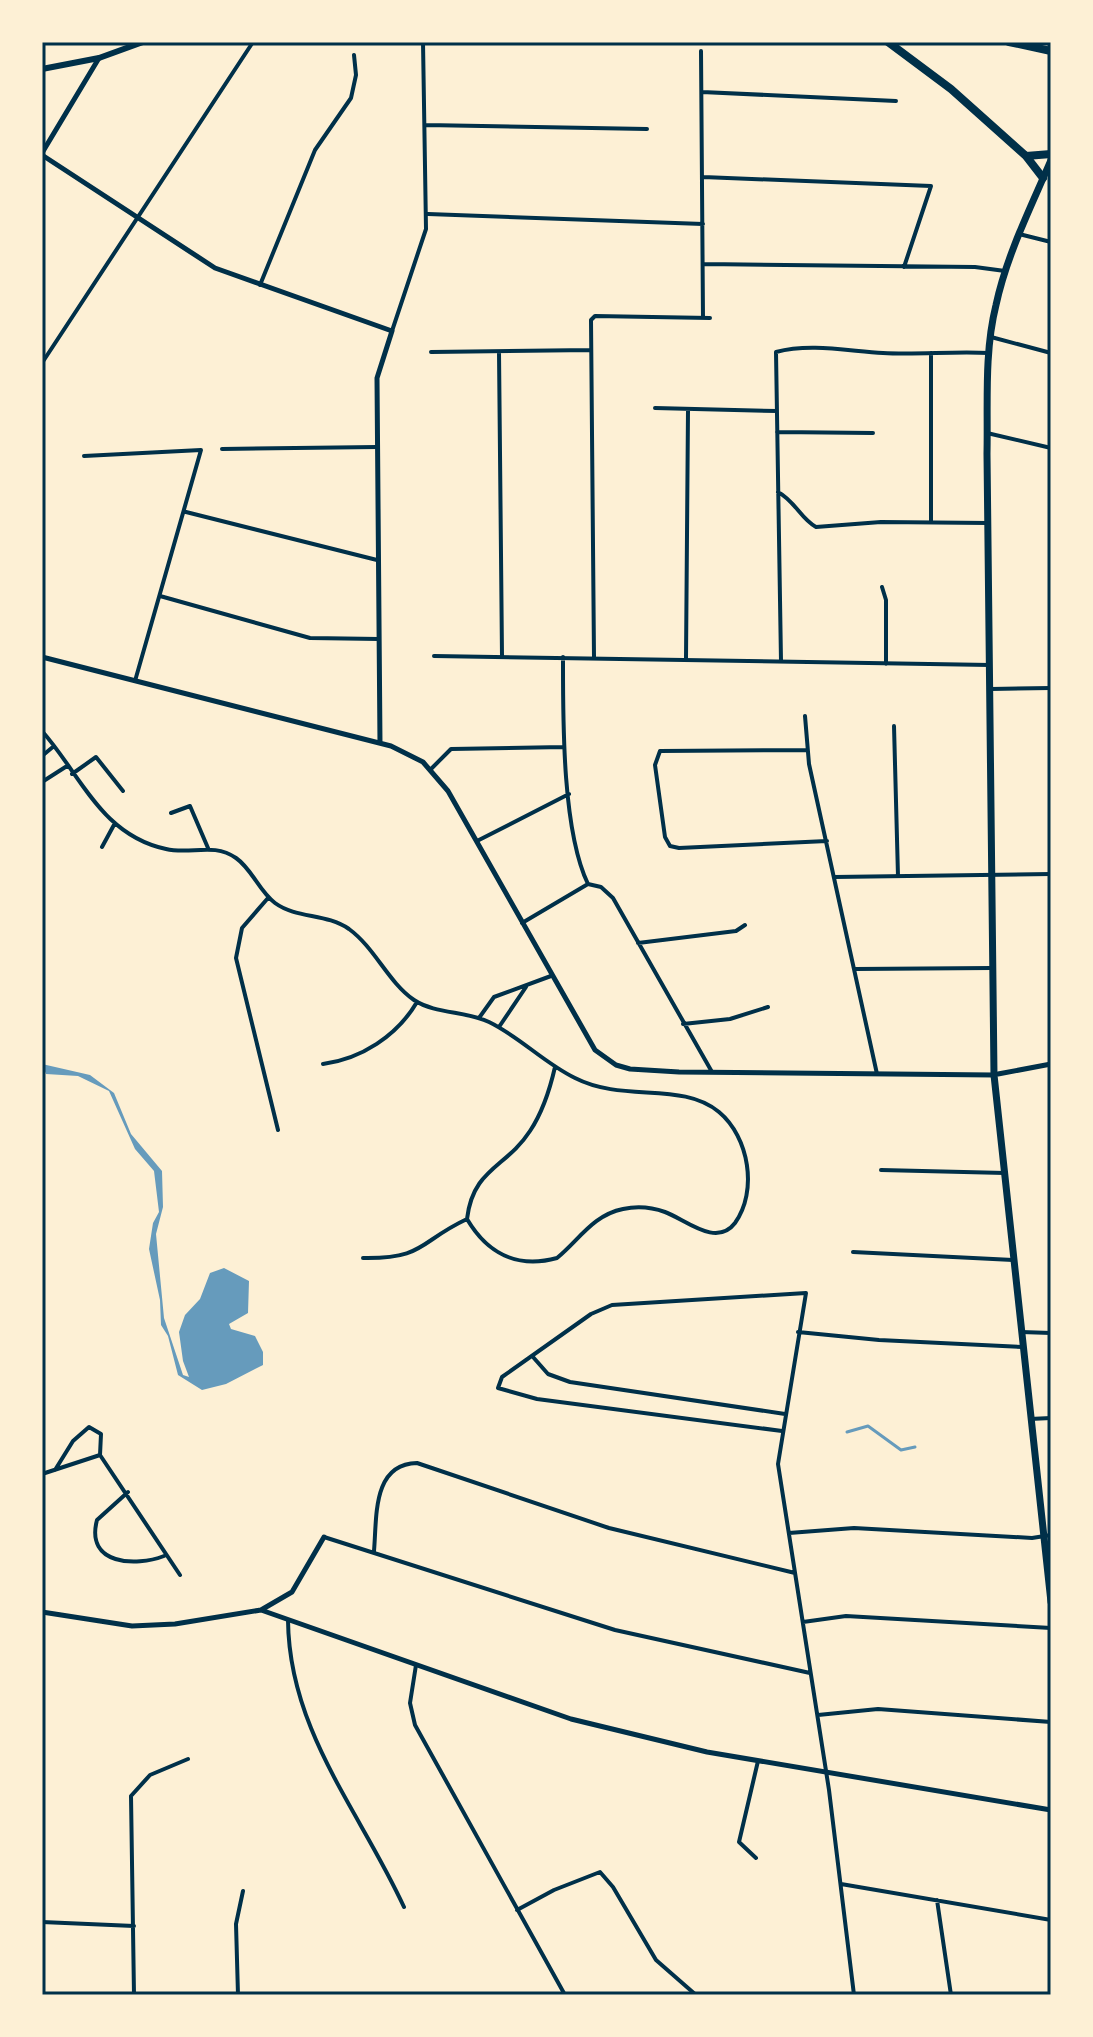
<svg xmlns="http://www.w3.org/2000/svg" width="1093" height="2037" font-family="Literata,serif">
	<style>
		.water { fill: #669bbc }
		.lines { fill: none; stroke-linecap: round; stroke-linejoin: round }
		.stream { stroke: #669bbc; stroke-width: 3 }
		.minor { stroke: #003049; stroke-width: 4 }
		.tertiary { stroke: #003049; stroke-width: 5 }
		.secondary { stroke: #003049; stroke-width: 6 }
		.primary { stroke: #003049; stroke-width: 7 }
		.motorway { stroke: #003049; stroke-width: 8 }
		.neatline { fill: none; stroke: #003049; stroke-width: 3 }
	</style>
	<rect width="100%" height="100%" fill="#fdf0d5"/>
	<!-- water -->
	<path class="water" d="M42,1064L90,1075L114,1093L131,1134L162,1171L163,1207L156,1234L164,1318L183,1375L189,1377L183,1361L179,1332L185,1315L200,1299L210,1273L224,1268L249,1281L248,1313L229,1324L231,1329L255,1336L263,1352V1365L226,1384L202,1390L178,1375L168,1336L161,1325L160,1300L149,1249L153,1223L159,1212L154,1171L135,1149L109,1091L78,1076L46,1074Z"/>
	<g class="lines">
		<!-- stream -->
		<path class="stream" d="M847,1432L868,1426L901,1450L915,1447"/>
		<!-- minor -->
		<path class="minor" d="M701,51L703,318
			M702,92L896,101
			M426,125L647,129
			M703,177L931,186L904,267
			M428,214L703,224
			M1019,234L1051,242
			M704,264L975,267L1005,271
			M260,285L315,150L351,98L356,75L354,55
			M392,331L426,229L423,42
			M991,337L1051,353
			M431,352L591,350
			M499,352L502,656
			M42,363L253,42
			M655,408L777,411
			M777,432L873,433
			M987,433L1051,448
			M222,449L377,447
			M84,456L201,450L135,681
			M778,492C795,501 801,519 816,527L881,522L988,523
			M186,512L377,560
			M931,522V353
			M882,587L886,600V664
			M160,596L310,638L379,639
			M434,656L990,665
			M563,657C563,718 562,830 588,884
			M594,658L591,320L595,316L710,318
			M686,659L688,410
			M781,661L776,352C810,343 848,351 883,353C918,355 953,351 989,353
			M991,689L1051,688
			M805,716L809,764L877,1074
			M894,726L898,876
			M42,731C81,775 101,835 166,849C191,855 213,842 236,858C252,869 259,891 275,903C297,919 326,913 349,929C375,948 388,982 414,1000C435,1014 466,1011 489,1022C520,1037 544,1063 575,1078C624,1103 682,1081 719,1112C749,1137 758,1191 735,1223C716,1248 685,1219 665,1212C651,1207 637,1206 623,1209C593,1215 579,1240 557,1258C517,1269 487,1253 467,1219C473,1168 506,1168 530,1131C542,1113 550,1089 555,1067
			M807,750L660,751L655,765L665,837L670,846L679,848L827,841
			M42,756L54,746
			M431,769L451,749L564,747
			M72,774L96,757L123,791
			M42,782L67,766
			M171,813L190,806L208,848
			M477,841L569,794
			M102,847L115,823
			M834,877L1051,874
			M588,884L601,887L613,898L712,1072
			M268,898L242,928L236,958L278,1130
			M522,923L588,884
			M638,943L736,931L745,925
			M855,969L992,968
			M479,1018L494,997L551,976
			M683,1024L730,1019L768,1007
			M499,1027L526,987
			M323,1064C361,1059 397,1036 417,1002
			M881,1170L1005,1173
			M853,1252L1013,1260
			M363,1258C425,1259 418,1242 467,1219
			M798,1332L879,1340L1023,1347
			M1021,1332L1051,1333
			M533,1357L548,1374L570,1382L785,1414
			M1030,1419L1051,1418
			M782,1431L537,1399L498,1388L502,1377L591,1314L612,1305L806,1293L778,1464L829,1790L854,1995
			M100,1455L180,1575
			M55,1470L73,1441L89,1427L101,1434L100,1455
			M42,1474L100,1455
			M128,1492L97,1520C85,1565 136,1567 164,1556
			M789,1533L854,1528L1032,1538L1051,1535
			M324,1537L615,1630L810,1673
			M374,1551C377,1517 372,1464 417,1463L609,1528L795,1573
			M288,1620C289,1731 360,1811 404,1907
			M803,1622L846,1616L1051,1628
			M416,1665L410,1703L415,1725L565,1995
			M818,1715L878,1709L1051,1722
			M756,1858L739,1842L758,1761
			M841,1884L1051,1920
			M937,1900L951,1995
			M517,1910L554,1890L600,1872L613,1887L656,1960L696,1995
			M42,1922L134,1926
			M134,1995L131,1796L150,1775L188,1759
			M238,1995L236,1924L243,1891"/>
		<!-- tertiary -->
		<path class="tertiary" d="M42,153L99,58
			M42,155L215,268L392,331L377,378L380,743
			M42,657L391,746L423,762L448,791L595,1050L616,1065L630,1069L679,1072L994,1075
			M998,1074L1051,1064
			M261,1610L571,1719L707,1752L1051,1810
			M42,1612L132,1626L175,1624L261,1610L292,1592L324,1537"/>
		<!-- secondary -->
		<path class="secondary" d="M42,69L99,58L143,42"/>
		<!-- primary -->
		<path class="primary" d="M1051,160C1031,207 1007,254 996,305C984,353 988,404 987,454L994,1075L1051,1602"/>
		<!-- motorway -->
		<path class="motorway" d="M888,42L951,89L1026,156L1043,178
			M1009,42L1051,51
			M1026,156L1051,154"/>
	</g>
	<!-- border -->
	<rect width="1093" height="2037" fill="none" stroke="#fdf0d5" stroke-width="88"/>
	<rect x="44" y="44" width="1005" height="1949" class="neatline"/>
</svg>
